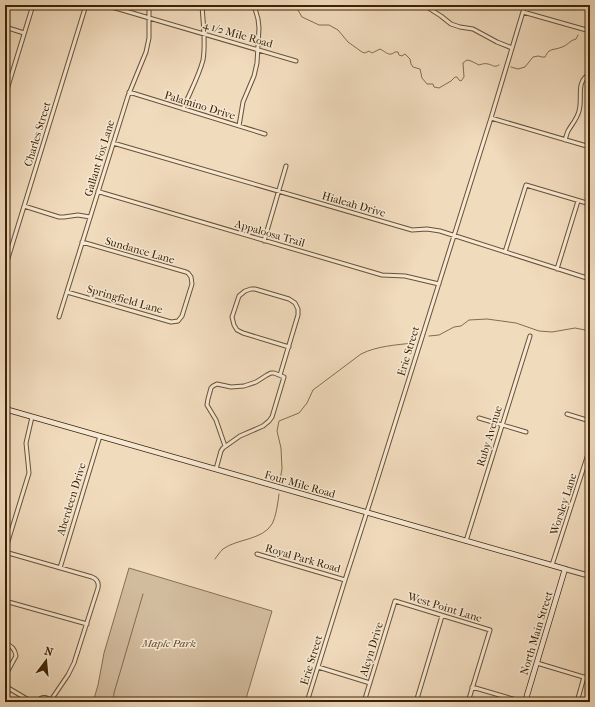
<svg xmlns="http://www.w3.org/2000/svg" width="595" height="707" font-family="'IM FELL French Canon',serif">
	<style>
		.green { fill: #d2bc9e; stroke: #877051 }
		.lines { fill: none; stroke-linecap: round; stroke-linejoin: round }
		.stream { stroke: #836c4d; stroke-width: 1 }
		.minor-casing { stroke: #695132; stroke-width: 5 }
		.tertiary-casing { stroke: #695132; stroke-width: 6 }
		.secondary-casing { stroke: #3c2304; stroke-width: 6 }
		.minor { stroke: #f6e8d4; stroke-width: 3 }
		.tertiary { stroke: #f6e8d4; stroke-width: 4 }
		.secondary { stroke: #f6e8d4; stroke-width: 4.5 }
		.labels { text-anchor: middle; stroke-width: 3; stroke-linejoin: round; paint-order: stroke }
		.street-label { font-size: 11px; fill: #3c2304; stroke: #f6e8d4 }
		.park-label { font-size: 11px; font-style: italic; fill: #62492a; stroke: #f6e8d4 }
	</style>
	<rect width="100%" height="100%" fill="#f1dbbd"/>
	<filter id="stains"><feTurbulence type="fractalNoise" baseFrequency=".005" numOctaves="4"/><feColorMatrix values="0 0 0 0 .2 0 0 0 0 .09 0 0 0 0 .02 0 0 0 .5 -.17"/></filter>
	<radialGradient id="worn" r=".72"><stop offset=".6" stop-color="#630" stop-opacity="0"/><stop offset="1" stop-color="#630" stop-opacity=".3"/></radialGradient>
	<!-- green -->
	<path class="green" d="M129,568L272,611L245,702H93L98,685L104,653Z"/>
	<g class="lines">
		<!-- stream -->
		<path class="stream" d="M295,5L302,17L319,25H329L338,30L348,42L362,52L365,53L369,51L372,53L380,49C386,52 389,57 395,52H398L399,55L402,56L405,54L410,59L411,64L413,67L420,69L422,78L427,84H433L434,87L439,88L451,81L455,77H457L459,80L461,81L464,77L463,63L467,60L471,61L479,65C482,64 485,63 488,64C493,65 494,68 499,65
			M511,67L518,69L525,67L533,57L538,56L542,57H545C546,55 547,53 549,51C552,49 558,49 562,47C567,46 570,40 576,39L578,35
			M429,336L439,335L454,327L461,326L469,320L487,319L516,323L539,331L552,332L575,328L590,331
			M280,480L282,469L281,448L277,431L279,421L299,413L307,403L313,390L361,354C377,346 396,345 413,343
			M215,559C217,556 220,552 223,549C236,539 263,540 272,524C276,517 278,502 279,494
			M113,702L114,693L143,594"/>
		<!-- minor casing -->
		<g class="minor-casing">
			<path id="minor" d="M105,5L296,61
				M430,9L441,16L451,24L460,27L473,29L497,42L512,48
				M523,12L590,31
				M5,27L24,33
				M129,92L265,134
				M5,96L33,5
				M183,109C189,94 199,76 203,60C206,43 203,23 202,5
				M491,118L590,147
				M239,126L243,102L254,76L257,63L259,28L258,19L254,5
				M565,140C566,137 567,133 568,131C572,124 577,119 579,111C583,98 575,81 590,74
				M113,143L412,230L427,229L440,231L590,279
				M98,191L103,193L382,275L405,276L439,284
				M24,206L59,217H64L78,215L90,217
				M264,241L286,166
				M82,242L186,272L188,273L191,277
				M5,247L11,249
				M505,252L526,185L590,204
				M5,268L86,5
				M557,269L578,201
				M67,292L171,322L178,321
				M59,317L128,96L146,52L149,38V5
				M178,321L182,316L192,284L191,277
				M280,375L298,315V309L295,303L289,299L255,289H251L245,291L239,296L232,317L234,325L237,330L243,333L289,347
				M567,414L590,421
				M479,418L526,432
				M216,469L221,451L223,448L240,436L263,426L269,421L272,417L284,377L274,373H271L267,375L256,382L244,386L231,387L217,384L213,386L211,388L208,399L207,405L216,420L225,446
				M466,541L530,336
				M5,551L29,473L26,443L32,417
				M5,552L92,577C97,579 99,583 98,588L74,663L68,675L51,700
				M257,554L345,580
				M552,565L590,448
				M60,568L100,436
				M5,601L87,624
				M5,643C12,646 15,649 16,656L5,676
				M537,663L590,679
				M318,667L370,683
				M5,686L32,702
				M472,687L523,702
				M36,702C41,697 46,696 51,701
				M307,702L345,580L374,490L491,118L525,5
				M364,702L395,601L490,630L468,702
				M416,702L442,616
				M577,702L584,677"/>
		</g>
		<!-- tertiary casing -->
		<g class="tertiary-casing">
			<path id="tertiary" d="M565,569L590,576"/>
		</g>
		<!-- secondary casing -->
		<g class="secondary-casing">
			<path id="secondary" d="M5,409L565,569L525,702"/>
		</g>
		<!-- minor -->
		<use href="#minor" class="minor"/>
		<!-- tertiary -->
		<use href="#tertiary" class="tertiary"/>
		<!-- secondary -->
		<use href="#secondary" class="secondary"/>
	</g>
	<g class="labels">
		<!-- street labels -->
		<g class="street-label">
			<text transform="translate(238 34) rotate(16)" y="4">4 1/2 Mile Road</text>
			<text transform="translate(200 105) rotate(17)" y="4">Palamino Drive</text>
			<text transform="translate(37 134) rotate(-73)" y="4">Charles Street</text>
			<text transform="translate(99 158) rotate(-73)" y="4">Gallant Fox Lane</text>
			<text transform="translate(354 204) rotate(16)" y="4">Hialeah Drive</text>
			<text transform="translate(270 233) rotate(16)" y="4">Appaloosa Trail</text>
			<text transform="translate(140 250) rotate(16)" y="4">Sundance Lane</text>
			<text transform="translate(125 299) rotate(16)" y="4">Springfield Lane</text>
			<text transform="translate(408 351) rotate(-73)" y="4">Erie Street</text>
			<text transform="translate(489 436) rotate(-73)" y="4">Ruby Avenue</text>
			<text transform="translate(300 484) rotate(16)" y="4">Four Mile Road</text>
			<text transform="translate(71 499) rotate(-73)" y="4">Aberdeen Drive</text>
			<text transform="translate(563 504) rotate(-72)" y="4">Worsley Lane</text>
			<text transform="translate(303 558) rotate(16)" y="4">Royal Park Road</text>
			<text transform="translate(445 607) rotate(17)" y="4">West Point Lane</text>
			<text transform="translate(536 633) rotate(-73)" y="4">North Main Street</text>
			<text transform="translate(371 649) rotate(-73)" y="4">Alcyn Drive</text>
			<text transform="translate(311 660) rotate(-73)" y="4">Erie Street</text>
		</g>
		<!-- park labels -->
		<g class="park-label">
			<text x="169" y="647">Maple Park</text>
		</g>
	</g>
	<!-- margin -->
	<rect width="595" height="707" fill="none" stroke="#f1dbbd" stroke-width="20"/>
	<rect x="6" y="6" width="583" height="695" fill="none" stroke="#3c2304" stroke-width="2"/>
	<rect x="10" y="10" width="575" height="687" fill="none" stroke="#3c2304"/>
	<!-- north arrow -->
	<g transform="translate(46 661) rotate(16)" stroke="#f6e8d4" stroke-width="3" paint-order="stroke">
	<path d="M0-3L7 15L0 10L-7 15Z" fill="#3c2304"/>
	<text y="-6" font-size="11" font-weight="bold" text-anchor="middle" fill="#3c2304">N</text>
	</g>
	<rect width="100%" height="100%" filter="url(#stains)"/>
	<rect width="100%" height="100%" fill="url(#worn)"/>
</svg>
